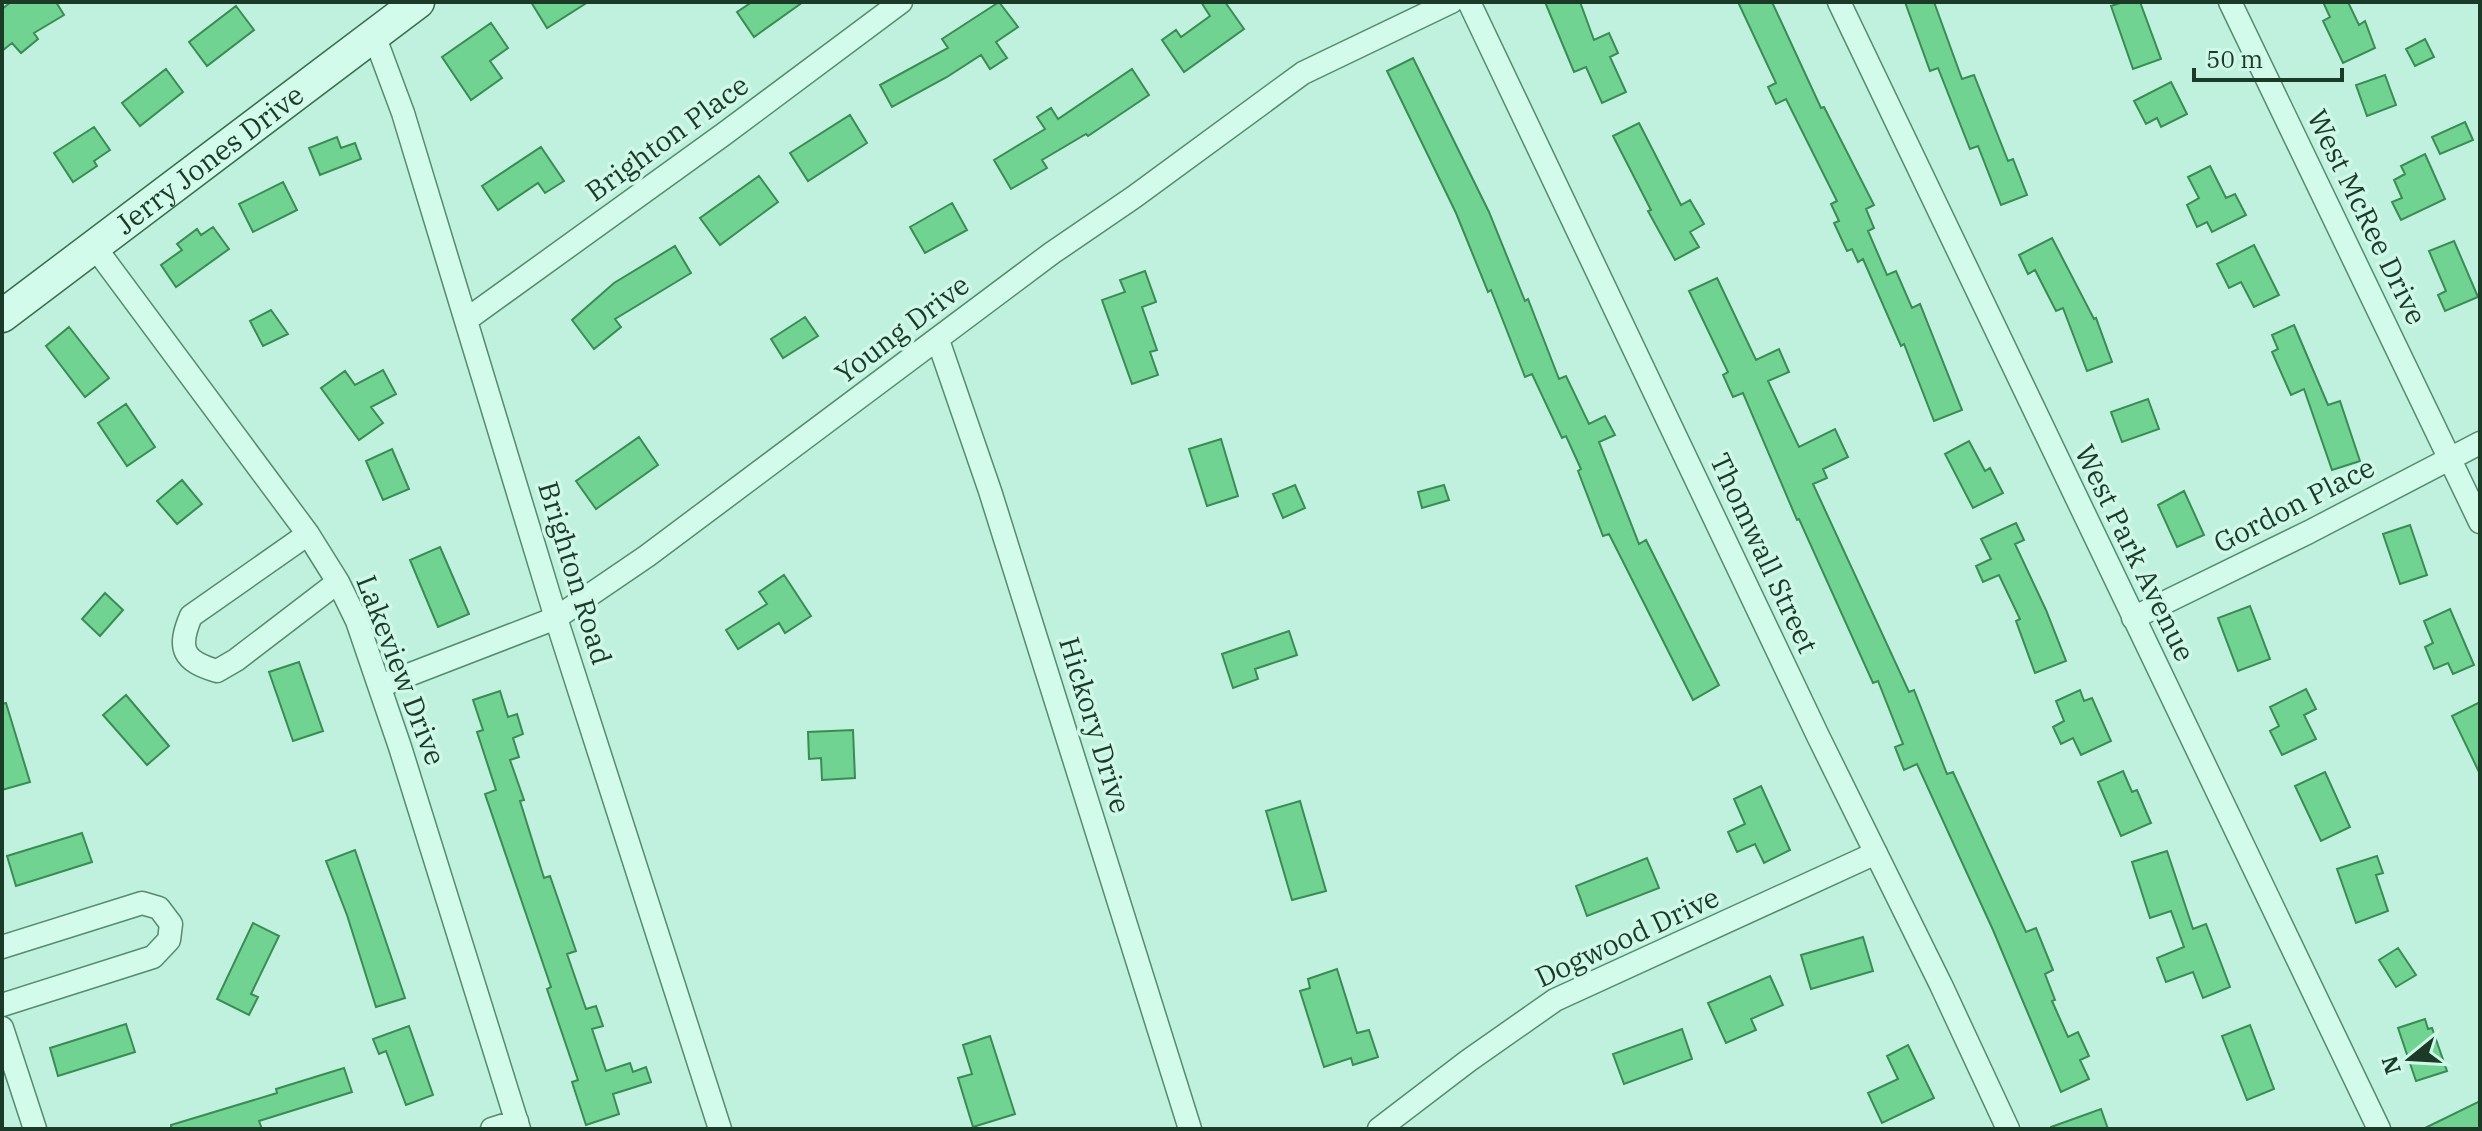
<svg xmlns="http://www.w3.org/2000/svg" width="2482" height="1131" font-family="'IBM Plex Serif',serif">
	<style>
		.building { fill: #71d392; stroke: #3a8c54; stroke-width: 2 }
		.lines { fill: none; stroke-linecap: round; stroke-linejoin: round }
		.minor-casing { stroke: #568b6e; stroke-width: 25 }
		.secondary-casing { stroke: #396d4f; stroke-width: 35 }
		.minor { stroke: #d3fbec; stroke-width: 22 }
		.secondary { stroke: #d3fbec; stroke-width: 32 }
		.labels { text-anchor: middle; stroke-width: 7; stroke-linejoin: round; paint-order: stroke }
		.street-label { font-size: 28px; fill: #1b3a28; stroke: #cff8e9 }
	</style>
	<rect width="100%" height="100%" fill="#bff1de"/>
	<!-- building -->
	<path class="building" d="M11,2H56L64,15L34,33L38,39L21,53L12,43L2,51V9Z
		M531,2H588L547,28Z
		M752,2H803L754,37L737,12Z
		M999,2L1018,27L996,42L1007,58L990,69L981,55L947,77L892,107L880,85L948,48L942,39Z
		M1201,2H1225L1244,29L1184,72L1162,40L1176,30L1181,37L1210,16Z
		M1545,2H1580L1594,40L1609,33L1618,53L1610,57L1626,92L1602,103L1586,67L1574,72Z
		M1738,2H1772L1821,108L1824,107L1874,205L1866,209L1874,228L1868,231L1887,275L1896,271L1912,308L1920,304L1962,410L1934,421L1904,344L1901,346L1863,259L1858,262L1852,249L1847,251L1834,223L1839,221L1831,204L1837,201L1786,99L1776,104L1768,87L1776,83Z
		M1905,2H1934L1962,79L1974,75L2008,161L2013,159L2027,195L2001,205L1978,146L1970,149L1938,68L1930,71Z
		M2123,2H2140L2161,59L2133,69L2111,6Z
		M2323,2H2348L2359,25L2365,21L2375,48L2343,63L2323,21L2330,17Z
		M236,6L254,30L207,66L189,42Z
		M491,23L508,48L490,61L502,78L471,100L442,57Z
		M2425,39L2434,57L2415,66L2406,49Z
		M1413,58L1489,212L1525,301L1528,299L1559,379L1566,376L1589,424L1605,416L1615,435L1599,442L1639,544L1646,540L1719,685L1693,700L1609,534L1603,536L1578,471L1581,469L1566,436L1562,438L1532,374L1525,377L1491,290L1488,292L1456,213L1387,71Z
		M166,69L183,92L140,126L122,103Z
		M1132,69L1149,95L1088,136L1086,134L1042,160L1047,168L1011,189L994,160L1045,129L1037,117L1051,108L1058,119Z
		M2385,75L2396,105L2367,116L2356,85Z
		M2171,82L2187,114L2161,127L2157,118L2146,124L2134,101Z
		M850,115L867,143L808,181L790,153Z
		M2465,122L2473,140L2440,154L2432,137Z
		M1639,123L1681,205L1690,200L1704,224L1690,232L1699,247L1675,260L1648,211L1651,210L1613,136Z
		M94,127L110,150L94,161L97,166L73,182L54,153Z
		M337,137L341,148L355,143L361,159L320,175L309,148Z
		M541,147L564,181L545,193L538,183L498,210L482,186Z
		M2425,154L2445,199L2401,220L2392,202L2402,198L2394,180L2405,174L2401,166Z
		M2210,166L2226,198L2235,194L2246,215L2212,232L2207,222L2197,227L2187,205L2199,198L2188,177Z
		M759,176L778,202L720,245L700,218Z
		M283,182L297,210L253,232L239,204Z
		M952,203L967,230L925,253L910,227Z
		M213,227L229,249L176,287L161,265L182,250L177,244L197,229L201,235Z
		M2052,238L2094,319L2096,318L2112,362L2087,371L2063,308L2056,311L2035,270L2028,274L2019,255Z
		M2454,241L2478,297L2445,311L2438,295L2446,291L2429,251Z
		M2254,245L2279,295L2254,307L2241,282L2229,288L2217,264Z
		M675,246L691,273L615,319L621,327L594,349L572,320L614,283Z
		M1145,271L1156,302L1142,307L1157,350L1150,352L1158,375L1132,384L1102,300L1125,292L1120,280Z
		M1717,278L1756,360L1779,349L1789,372L1768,381L1799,447L1835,429L1848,457L1823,469L1827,478L1813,484L1909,692L1914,690L1947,774L1953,772L2026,932L2036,928L2053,970L2045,974L2055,1000L2052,1001L2068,1037L2078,1032L2089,1056L2080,1060L2089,1079L2061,1092L1993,930L1917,764L1904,770L1895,747L1903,744L1878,681L1873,683L1799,519L1797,520L1743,393L1733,397L1723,375L1728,372L1689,291Z
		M271,310L288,334L263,346L250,321Z
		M805,317L818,336L783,358L771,339Z
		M2294,325L2328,405L2340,401L2360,461L2332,470L2304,389L2291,395L2272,352L2278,349L2272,335Z
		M69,327L109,378L85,397L46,346Z
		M383,370L396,394L371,407L383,423L359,440L321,388L345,371L355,385Z
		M2148,399L2159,429L2122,442L2111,412Z
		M126,404L155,447L127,466L98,423Z
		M639,437L658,465L596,509L576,481Z
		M1221,439L1238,496L1207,506L1189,449Z
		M1969,441L1985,471L1990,468L2003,493L1973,508L1945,454Z
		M392,449L409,489L383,500L366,461Z
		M182,480L202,504L177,524L157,501Z
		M1295,485L1305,508L1283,518L1273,494Z
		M1444,485L1449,500L1422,508L1418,492Z
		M2184,491L2204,535L2177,547L2158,505Z
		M2016,523L2024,540L2015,544L2046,610L2066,661L2035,673L2016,621L2020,619L1999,575L1983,582L1976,566L1991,559L1981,539Z
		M2410,525L2427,575L2400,584L2383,534Z
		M440,547L469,614L438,627L410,560Z
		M784,575L811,616L785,633L779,623L738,649L726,630L767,604L759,592Z
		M105,593L123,610L100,636L82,619Z
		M2250,606L2270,659L2238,671L2218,618Z
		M2450,609L2474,665L2453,674L2448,663L2434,669L2425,647L2433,643L2424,621Z
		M1289,631L1297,655L1255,669L1258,679L1233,688L1222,654Z
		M299,662L323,731L293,741L269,672Z
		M2306,689L2316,709L2304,715L2316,739L2282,755L2270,731L2279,726L2270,707Z
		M2080,690L2084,701L2092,698L2111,741L2081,755L2073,738L2061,744L2053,727L2064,721L2056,701Z
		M500,691L508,717L517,714L523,734L513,738L519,757L510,760L524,800L520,801L544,878L550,876L576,951L567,954L586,1009L596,1006L603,1026L592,1029L606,1071L630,1063L633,1072L646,1067L651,1082L613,1094L619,1114L586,1125L572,1082L578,1080L547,989L551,987L485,794L496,790L477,732L483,730L473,700Z
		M126,695L169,746L147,765L103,715Z
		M2480,702V774L2452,716Z
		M6,703L30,782L2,790V704Z
		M853,730L855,778L822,780L821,758L809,759L808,732Z
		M2123,771L2132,792L2137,790L2151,823L2121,836L2098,782Z
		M2325,772L2350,827L2321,841L2295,786Z
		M1761,786L1790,850L1764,863L1755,844L1737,852L1728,832L1745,824L1734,799Z
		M1300,801L1326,891L1292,900L1266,811Z
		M82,833L92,862L16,886L7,856Z
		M355,850L405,998L376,1007L347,915L326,861Z
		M2167,851L2193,929L2206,924L2230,987L2203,998L2193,972L2166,982L2157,958L2184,947L2171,911L2150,918L2132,862Z
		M2377,856L2383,873L2376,875L2388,911L2356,923L2337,869Z
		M1647,858L1659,888L1587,916L1576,886Z
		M253,923L279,936L251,994L258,997L249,1015L217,999Z
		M1863,937L1873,971L1811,989L1801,955Z
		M2398,948L2416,975L2396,987L2379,960Z
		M1337,969L1357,1033L1369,1030L1378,1057L1353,1065L1351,1058L1324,1067L1300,991L1310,988L1308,979Z
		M1770,976L1783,1005L1751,1019L1756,1030L1726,1043L1708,1003Z
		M2425,1019L2428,1029L2432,1028L2447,1071L2416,1081L2398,1028Z
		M126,1024L135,1052L58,1076L50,1048Z
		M2250,1025L2274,1089L2247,1100L2222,1036Z
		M409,1026L433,1095L406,1105L386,1051L379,1054L373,1039Z
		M1682,1029L1692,1059L1624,1084L1613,1054Z
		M990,1036L1015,1114L973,1127L958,1078L972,1074L963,1045Z
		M1908,1045L1934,1098L1882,1123L1868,1093L1898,1079L1887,1056Z
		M344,1068L352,1092L259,1121L262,1129H171V1125L277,1093L276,1089Z
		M2480,1101V1129H2423Z
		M2101,1109L2108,1129H2051V1127Z"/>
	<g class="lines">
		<!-- minor casing -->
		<g class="minor-casing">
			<path id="minor" d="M1469,2L1818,736L1941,985L2008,1129
				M1839,2L2379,1129
				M2230,2L2480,522
				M374,35L403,113L556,618L720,1129
				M94,246L308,534L338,582L357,621L400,747L519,1129
				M466,320L724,134L901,2
				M938,340L990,491L1190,1129
				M308,534L191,616C177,649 183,661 217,671L236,660L338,582
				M2133,618L2309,532L2480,443
				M380,686L556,618L647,556L1052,253L1134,197L1303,73L1451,2
				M2,947L142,903L159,908L171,924L169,940L153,957L2,1005
				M2,1028L35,1129
				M492,1129L517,1121
				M1379,1129L1468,1061L1555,1000L1876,853"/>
		</g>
		<!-- secondary casing -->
		<g class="secondary-casing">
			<g id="secondary">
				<path id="s1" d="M2,316L418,2"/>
			</g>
		</g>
		<!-- minor -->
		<use href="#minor" class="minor"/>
		<!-- secondary -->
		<use href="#secondary" class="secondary"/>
	</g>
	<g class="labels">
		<!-- street labels -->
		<g class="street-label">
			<text transform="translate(667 138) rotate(-36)" y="10">Brighton Place</text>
			<text dy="10" stroke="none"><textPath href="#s1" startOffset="260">Jerry Jones Drive</textPath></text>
			<text transform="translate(2367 217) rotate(64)" y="10">West McRee Drive</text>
			<text transform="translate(902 329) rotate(-37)" y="10">Young Drive</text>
			<text transform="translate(2294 505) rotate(-27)" y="10">Gordon Place</text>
			<text transform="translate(1764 553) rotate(65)" y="10">Thomwall Street</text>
			<text transform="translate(2135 553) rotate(64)" y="10">West Park Avenue</text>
			<text transform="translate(575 573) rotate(73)" y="10">Brighton Road</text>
			<text transform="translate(401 670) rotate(69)" y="10">Lakeview Drive</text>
			<text transform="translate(1095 725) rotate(73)" y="10">Hickory Drive</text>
			<text transform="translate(1627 937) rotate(-25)" y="10">Dogwood Drive</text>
		</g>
	</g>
	<!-- border -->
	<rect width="2482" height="1131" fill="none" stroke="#1b3a28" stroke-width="8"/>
	<!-- north arrow -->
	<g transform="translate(2410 1059) rotate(252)" stroke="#cff8e9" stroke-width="6" paint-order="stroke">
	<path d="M0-6L14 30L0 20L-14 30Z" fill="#1b3a28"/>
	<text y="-12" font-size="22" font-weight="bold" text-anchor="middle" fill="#1b3a28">N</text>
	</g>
	<!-- scale -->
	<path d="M2194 68v12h148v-12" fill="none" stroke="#1b3a28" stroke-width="4"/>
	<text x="2206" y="68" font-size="24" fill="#1b3a28" stroke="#cff8e9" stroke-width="6" paint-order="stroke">50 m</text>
</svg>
